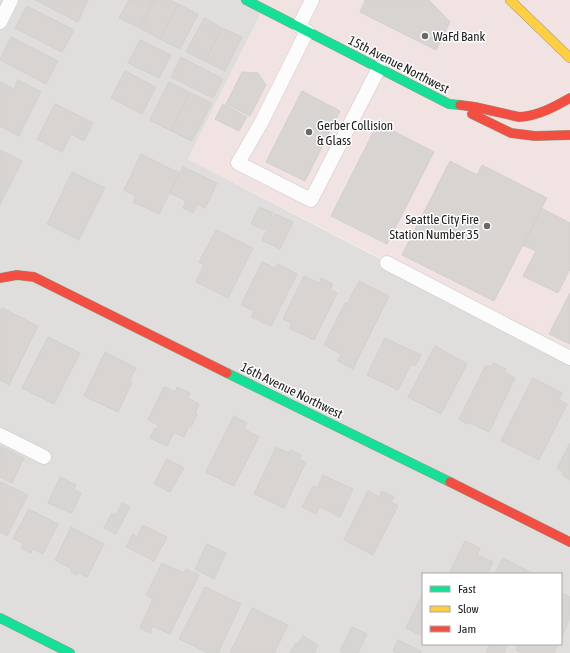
<svg xmlns="http://www.w3.org/2000/svg" width="570" height="653" font-family="'Asap Condensed',sans-serif">
	<style>
		.residential { fill: #dfdedc; fill-rule: evenodd }
		.commercial { fill: #f1e3e1 }
		.building { fill: #d7d4d2; stroke: #d3d0cc }
		.lines { fill: none; stroke-linecap: round; stroke-linejoin: round }
		.lane-casing { stroke: #c9c8c7; stroke-width: 15 }
		.fast-casing { stroke: #999a82; stroke-width: 10 }
		.slow-casing { stroke: #999a82; stroke-width: 10 }
		.jam-casing { stroke: #999a82; stroke-width: 10 }
		.lane { stroke: #fdfcfc; stroke-width: 14 }
		.fast { stroke: #16e098; stroke-width: 9 }
		.slow { stroke: #ffcf43; stroke-width: 9 }
		.jam { stroke: #f24e42; stroke-width: 9 }
		.poi-dot { fill: #6a6968; stroke: #fff; stroke-width: 1.5 }
		.labels { text-anchor: middle; stroke-width: 3; stroke-linejoin: round; paint-order: stroke }
		.poi-label { font-size: 13px; fill: #222; stroke: #fff; text-anchor: start }
		.street-label { font-size: 13px; fill: #222; stroke: #fff }
	</style>
	<rect width="100%" height="100%" fill="#f0eeeb"/>
	<!-- residential -->
	<path class="residential" d="M0,0H245L263,9L188,159L570,358V653H0ZM423,574H561V644H423Z"/>
	<!-- commercial -->
	<path class="commercial" d="M245,0H570V355L188,159L263,9Z"/>
	<!-- building -->
	<path class="building" d="M35,0H88L78,22Z
		M129,0H154L140,28L119,18Z
		M154,0H170L178,4L160,39L140,28Z
		M364,0H429L450,22L436,50L360,12L365,1Z
		M178,4L198,14L180,49L160,39Z
		M27,6L74,30L62,52L15,28Z
		M204,18L222,28L205,61L186,52Z
		M222,28L242,37L225,71L205,61Z
		M11,37L58,61L46,84L0,60Z
		M140,40L171,55L159,78L128,63Z
		M181,57L223,79L213,98L171,77Z
		M125,71L156,87L142,114L111,98Z
		M242,72L258,73L266,85L250,116L226,104Z
		M18,80L41,92L19,136L0,126V82L14,89Z
		M169,82L190,93L171,131L150,120Z
		M302,91L340,111L305,181L266,162Z
		M190,93L212,103L192,141L171,131Z
		M55,104L93,123L84,141L71,134L62,152L37,139Z
		M223,104L247,117L239,131L215,119Z
		M378,123L434,152L387,244L331,216Z
		M0,150L22,161L0,205Z
		M141,154L179,173L159,214L133,202L136,196L124,190Z
		M450,161L477,175L482,165L547,198L494,301L402,255Z
		M183,167L217,183L205,208L197,204L193,213L183,208L186,201L170,193Z
		M72,172L105,188L79,240L47,224Z
		M259,207L273,213L265,230L251,224Z
		M541,208L570,223V269L558,293L523,276L536,251L523,245Z
		M275,214L293,222L280,249L262,240Z
		M216,230L253,248L228,298L196,282L204,265L199,262Z
		M262,262L275,268L278,264L297,274L271,326L251,317L254,311L241,305Z
		M304,276L319,283L321,278L333,284L330,289L337,293L314,340L289,328L292,323L283,319Z
		M359,281L389,296L353,369L338,361L341,354L324,345L345,303L347,304Z
		M570,293V344L549,334Z
		M2,308L38,326L9,385L0,380V311Z
		M48,337L80,353L54,404L22,388Z
		M385,338L421,355L415,366L411,364L398,390L367,375Z
		M435,346L467,364L441,414L408,397Z
		M105,352L136,368L129,381L132,382L118,412L84,396Z
		M493,363L506,369L504,372L515,378L489,432L468,422L467,424L459,419L486,365L491,367Z
		M533,378L562,393L559,400L567,404L539,460L501,441Z
		M164,387L175,392L177,387L190,393L188,398L199,404L195,414L197,415L191,427L189,426L184,437L174,432L167,446L150,438L155,428L156,429L158,425L148,420Z
		M234,416L247,423L244,429L259,437L234,486L206,472Z
		M570,443V480L562,475L564,473L557,468Z
		M0,446L24,458L12,483L0,477Z
		M276,447L289,453L290,450L301,455L299,459L306,462L284,508L254,494Z
		M167,459L184,468L170,492L154,484Z
		M323,475L353,489L340,517L320,507L316,514L302,507L313,486L317,488Z
		M60,477L76,485L74,490L81,493L72,513L48,503Z
		M1,482L28,495L7,536L0,532V485Z
		M368,491L379,497L382,491L394,497L391,502L398,506L373,555L344,540Z
		M122,503L130,507L116,534L104,528L112,513L116,515Z
		M29,509L58,524L43,554L33,549L31,553L21,548L24,544L13,538Z
		M143,525L167,537L154,561L126,547L133,534L137,537Z
		M71,527L104,544L87,577L78,572L77,575L71,572L72,569L55,560Z
		M465,541L480,548L477,555L493,562L487,574H449Z
		M207,544L226,553L214,579L195,569Z
		M503,558L535,574H495Z
		M162,563L184,573L186,569L199,575L170,634L153,626L150,633L140,628L153,599L146,595Z
		M205,587L241,604L218,653H208L179,639Z
		M561,593L570,597V618L561,638Z
		M422,595L423,596V633L422,636L406,628Z
		M252,608L288,625L274,653H230Z
		M352,627L367,634L358,653H344L340,651Z
		M303,636L318,645L314,653H290L296,643L298,644Z
		M398,640L421,651L420,653H397L393,651Z
		M490,644H508L504,653H486Z
		M518,644H558L554,653H523L516,650Z"/>
	<g class="lines">
		<!-- lane casing -->
		<g class="lane-casing">
			<path id="lane" d="M0,22L11,0
				M299,26L312,0
				M307,31L261,123L238,163L311,200L379,68
				M387,263L570,358
				M0,435L44,457"/>
		</g>
		<!-- fast casing -->
		<g class="fast-casing">
			<path id="fast" d="M246,0L449,104L460,105
				M227,373L450,482
				M0,618L70,653"/>
		</g>
		<!-- slow casing -->
		<g class="slow-casing">
			<path id="slow" d="M510,0L570,58"/>
		</g>
		<!-- jam casing -->
		<g class="jam-casing">
			<path id="jam" d="M460,105L475,107L519,117C538,116 554,107 570,98
				M472,114L511,133L535,136L570,135
				M0,278L17,275L34,277L227,373
				M450,482L570,542"/>
		</g>
		<!-- lane -->
		<use href="#lane" class="lane"/>
		<!-- fast -->
		<use href="#fast" class="fast"/>
		<!-- slow -->
		<use href="#slow" class="slow"/>
		<!-- jam -->
		<use href="#jam" class="jam"/>
	</g>
	<!-- markers -->
	<g class="poi-dot">
		<circle cx="425" cy="36" r="4"/>
		<circle cx="309" cy="132" r="4"/>
		<circle cx="487" cy="226" r="4"/>
	</g>
	<g class="labels">
		<!-- poi labels -->
		<g class="poi-label">
			<text x="433" y="41">WaFd Bank</text>
			<text x="317" y="130">Gerber Collision<tspan x="317" dy="15">&amp; Glass</tspan></text>
			<text x="479" y="224" text-anchor="end">Seattle City Fire<tspan x="479" dy="15">Station Number 35</tspan></text>
		</g>
		<!-- street labels -->
		<g class="street-label">
			<text transform="translate(399 64) rotate(27)" y="5">15th Avenue Northwest</text>
			<text transform="translate(292 390) rotate(26)" y="5">16th Avenue Northwest</text>
		</g>
	</g>
	<!-- legend -->
	<rect x="422" y="573" width="140" height="72" fill="#ffffff" stroke="#a7a7a7"/>
	<rect x="430" y="586" width="20" height="6" fill="#16e098" stroke="#a7a7a7"/>
	<text x="458" y="593" font-size="12" fill="#222222">Fast</text>
	<rect x="430" y="606" width="20" height="6" fill="#ffcf43" stroke="#a7a7a7"/>
	<text x="458" y="613" font-size="12" fill="#222222">Slow</text>
	<rect x="430" y="626" width="20" height="6" fill="#f24e42" stroke="#a7a7a7"/>
	<text x="458" y="633" font-size="12" fill="#222222">Jam</text>
</svg>
